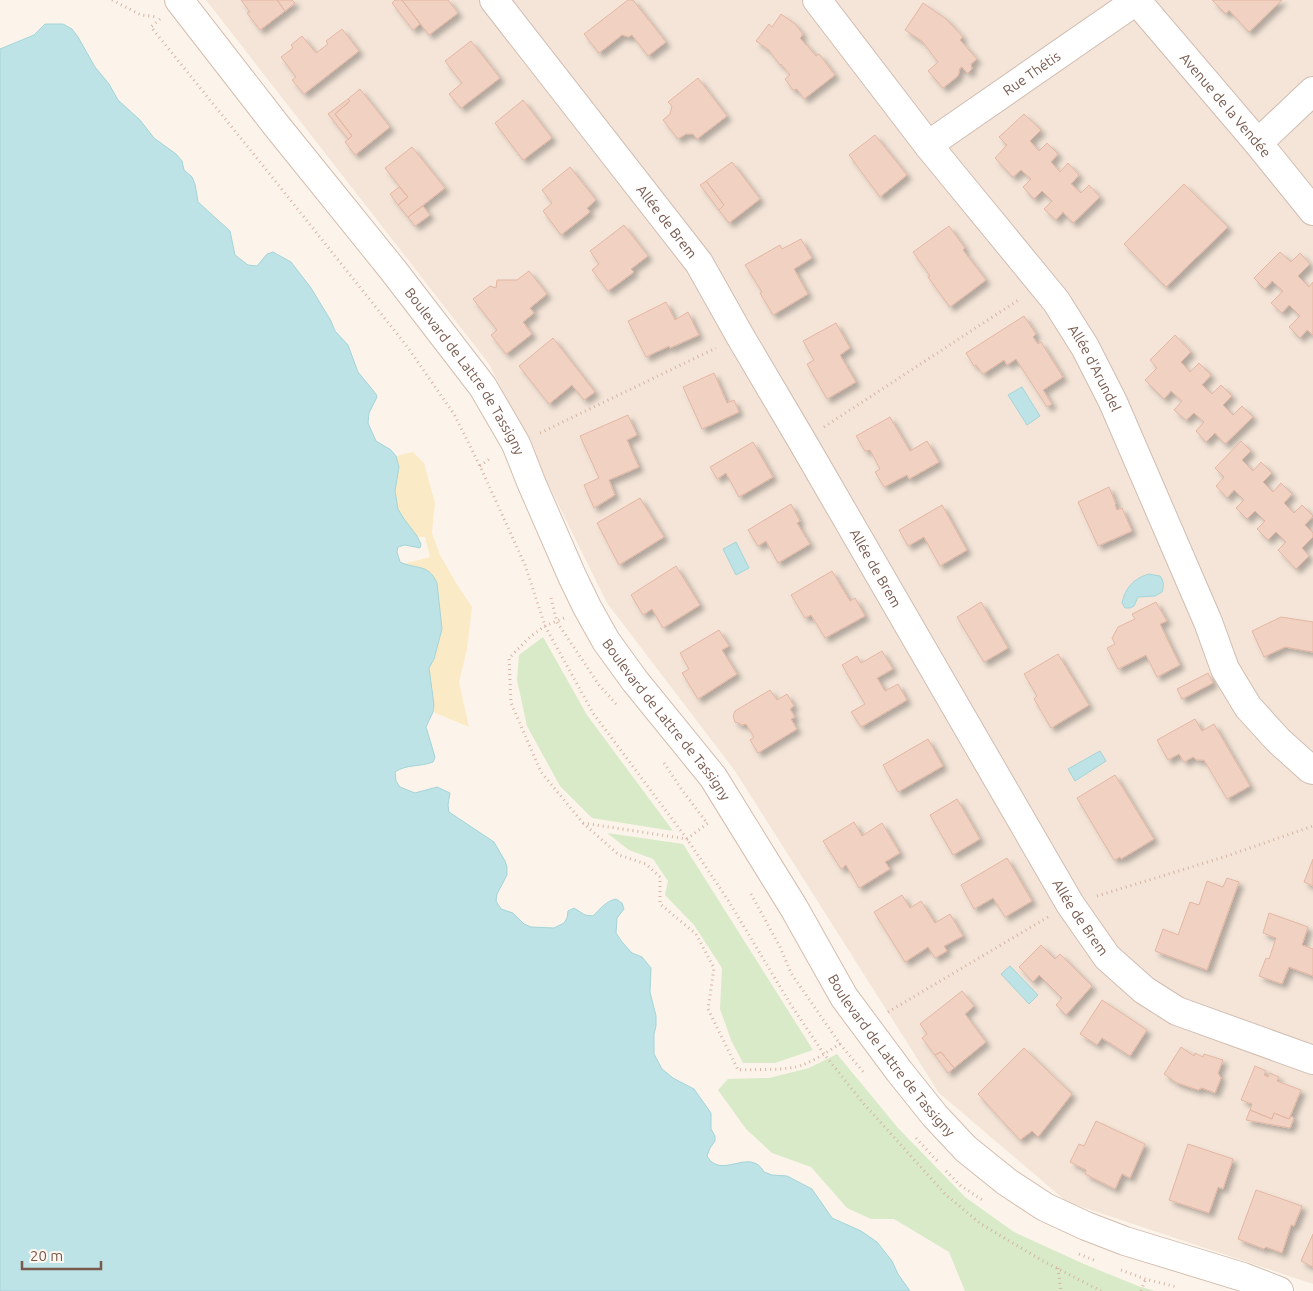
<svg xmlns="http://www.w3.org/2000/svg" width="1313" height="1291" font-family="Ubuntu,sans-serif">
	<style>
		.residential { fill: #f4e5d8 }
		.green { fill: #d8eac8 }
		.sand { fill: #faebc6 }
		.water { fill: #bee3e6; stroke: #a4d4d8 }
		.building { fill: #f1d1c2; stroke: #e4b6a3; filter: url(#shadow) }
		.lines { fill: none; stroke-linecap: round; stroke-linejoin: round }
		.street-casing { stroke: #d1bdb2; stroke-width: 30 }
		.secondary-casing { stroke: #d4bdaf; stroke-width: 30 }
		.path { stroke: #d7b4a4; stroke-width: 3; stroke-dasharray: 1 4; stroke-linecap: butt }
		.street { stroke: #fff; stroke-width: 28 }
		.secondary { stroke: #fff; stroke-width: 28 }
		.labels { text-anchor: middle; stroke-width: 4.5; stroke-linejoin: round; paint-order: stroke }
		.street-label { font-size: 14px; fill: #77594d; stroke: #fff8f1 }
	</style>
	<defs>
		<filter id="shadow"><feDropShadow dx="4.5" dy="4.5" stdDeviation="2.5" flood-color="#0004"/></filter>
	</defs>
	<rect width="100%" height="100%" fill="#fcf4ea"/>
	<!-- residential -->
	<path class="residential" d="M206,0H1313V1284L1067,1202L939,1093L735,771L607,603L489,364Z"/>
	<!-- green -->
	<path class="green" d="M543,637L587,715L673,831L592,818L560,786L527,726L517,680L519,655Z
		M607,833L683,844L813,1050L775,1063H743L731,1040L720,1009L722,968L694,925L665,895L668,881L653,859L629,850Z
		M837,1054L898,1128L965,1197L1014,1232L1084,1264L1138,1286L1155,1291H965L949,1252L894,1219H871L847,1208L811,1167L772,1153L746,1129L718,1090L728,1079L769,1078L809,1068Z"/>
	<!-- sand -->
	<path class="sand" d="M376,441L396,456L413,452L424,463L435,503L432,533L440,555L456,583L472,607L467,649L459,682L469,727L433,712L407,717L388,568L430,557L425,537L382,536Z"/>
	<!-- water -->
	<path class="water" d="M45,24H63L72,29L78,37L95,67L109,84L118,100L140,120L154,138L176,154L182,161L184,170L192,177L195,184L198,202L230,231L235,255L248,265L257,266L267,254L273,252L291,262L311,288L331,321L335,331L348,345L358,372L376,394L377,397L369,413L368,423L376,441L391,450L396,456L399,467L395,491L398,509L404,519L417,536L421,544L420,548L405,545L398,547L397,552L400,562C417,570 428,563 437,583L442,629L434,659L429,668L434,705L433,712L426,727L435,757L433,762C421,767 406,764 395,772L396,781L400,787L415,793L437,787L450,793L448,805L449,812L494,842L505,861L507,867V875L497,894L496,901L501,909L513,913L524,924L531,927L554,928L564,923L567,918L568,911L574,908L585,915L593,916C600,909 606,901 616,899L622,903L624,909L617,918L616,933L622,942L632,953L642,957L651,968L650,992L656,1016V1026L654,1034V1054L662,1069L667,1073L673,1078L694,1089L711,1113V1129L715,1136V1141L710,1148L707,1156C721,1181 750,1146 764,1172L772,1175L787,1176L812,1189L832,1218L861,1231L877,1242L892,1261L898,1274L910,1291H0V49L34,35Z
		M1022,387L1040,416L1027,425L1008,395Z
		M736,542L749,568L736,575L723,549Z
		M1149,574L1160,576C1164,581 1164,586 1162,592L1155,596L1138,597L1134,606L1130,608H1125L1122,603C1125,588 1134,578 1149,574Z
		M1100,751L1106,761L1075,781L1068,769Z
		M1010,966L1038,995L1029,1004L1001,974Z"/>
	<!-- building -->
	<path class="building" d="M241,0H277L285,11L260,30L247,13L250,12Z
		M277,0H292L295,3L285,11Z
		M395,0H402L420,24L413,30L392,3Z
		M402,0H448L458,13L429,35Z
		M628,0H633L666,42L648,56L632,35L628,37L622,35L599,53L584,34Z
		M1212,0H1282L1249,32L1229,10L1226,14Z
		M923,3L946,19L963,37L960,40L977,59L971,64L972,69L968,73H967L962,67L960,68L958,76L943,88L928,71L938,62L922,41L905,30Z
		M781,14L795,24L802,33V36L800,38L806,45V44L816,56L819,54L835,75L804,99L797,89L793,90L785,79L790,75L781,64L780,65L769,50L756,41L769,24L772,27Z
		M342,29L359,51L304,94L292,80L296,77L281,57L293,48L291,45L302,36L316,53L328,44L326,41Z
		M471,41L500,78L461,108L449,94L462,83L445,61Z
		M698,78L727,116L697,139L693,134H686L678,139L663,120L670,114L672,106L668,102Z
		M360,89L390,127L355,155L345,142L352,136L335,114L350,101L348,99Z
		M348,99L350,101L335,114L352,136L348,139L328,114Z
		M523,100L552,138L523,160L495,123Z
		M1024,114L1041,130L1030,141L1039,151L1047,143L1058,154L1051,162L1060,172L1068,163L1079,175L1071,184L1081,193L1089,185L1100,197L1073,223L1063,212L1056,220L1044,209L1052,201L1042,191L1034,199L1023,187L1031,179L1021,170L1013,177L995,158L1007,145L999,137Z
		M875,135L907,175L880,197L849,155Z
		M412,147L445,188L408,217L398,205L408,197L385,168Z
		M732,162L760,199L729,223L719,210L724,205L706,181Z
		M570,167L596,200L587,208L590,212L561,235L543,211L552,203L542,190Z
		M706,181L724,205L719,210L700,185Z
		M1184,184L1228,227L1166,287L1124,244Z
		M399,187L408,197L398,205L390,194Z
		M423,206L430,215L415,226L408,217Z
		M624,225L648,256L631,269L634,272L608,291L592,270L599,264L590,251Z
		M949,226L965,248L963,250L986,280L950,307L928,277L930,276L913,252Z
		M801,239L812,258L794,269L808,294L773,315L760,293L762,292L745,265L780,245L782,249Z
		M1280,252L1291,262L1300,253L1310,264L1298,276L1309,287L1313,282V335L1307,330L1300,338L1289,327L1300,316L1289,305L1282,313L1271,303L1283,291L1272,281L1265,289L1254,278Z
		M529,271L547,294L530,308L534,313L523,322L532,334L506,354L491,335L497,330L473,299L490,286L496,288L497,280H517Z
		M666,302L675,320L688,312L699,335L670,348L669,346L646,357L628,321Z
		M1024,316L1036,334L1033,337L1038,344L1041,342L1063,377L1043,390L1052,404L1047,407L1016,359L1007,365L1004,360L983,374L976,365L974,366L966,353Z
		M836,323L850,348L840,355L856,382L827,399L807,364L814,360L803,341Z
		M1175,335L1191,352L1181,362L1190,372L1199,363L1211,375L1202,385L1212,394L1221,385L1232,396L1223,405L1233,415L1242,406L1253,417L1225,444L1215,433L1206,442L1196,431L1204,422L1194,413L1186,420L1174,410L1182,401L1171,391L1164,399L1145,380L1157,368L1150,360Z
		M553,338L595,392L584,400L572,385L549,404L519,366Z
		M714,373L727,403L734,400L739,412L702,429L683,387Z
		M628,415L637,435L627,440L639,467L609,480L615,495L594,508L584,485L599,478L580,436Z
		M890,417L910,451L927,441L939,462L909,479L907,475L884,487L875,472L880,469L870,450L865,451L856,436Z
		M1241,441L1251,451L1242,460L1253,471L1261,462L1272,473L1263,482L1273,492L1281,483L1292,494L1284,503L1294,513L1302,505L1313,516L1305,525L1313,533V537L1302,548L1309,556L1296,569L1278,550L1286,542L1276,532L1268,540L1257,529L1265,521L1255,511L1247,519L1236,508L1244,500L1234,490L1227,498L1216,486L1224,477L1215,468Z
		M753,442L773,477L739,497L726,473L717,479L710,467Z
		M1109,487L1116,504L1115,505L1117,510L1122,508L1132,531L1098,546L1078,502Z
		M640,498L664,537L619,565L597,523Z
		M791,504L800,521L797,523L810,544L778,563L766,541L758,546L748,530Z
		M942,505L967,550L940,566L924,537L908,546L899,530Z
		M676,566L700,605L663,628L652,609L643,615L631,595L640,589Z
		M832,571L850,601L855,598L865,616L825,638L811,615L805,618L791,595Z
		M981,602L1008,648L984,662L957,617Z
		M1156,602L1167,621L1160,624L1180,665L1157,677L1146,655L1118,669L1107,648L1115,644L1112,638L1118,627L1135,619L1132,614Z
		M1281,617L1313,622V652L1285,647L1264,657L1252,631Z
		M719,630L729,646L722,650L737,674L698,699L682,673L689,669L680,653Z
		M882,651L893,669L877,678L885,691L898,684L907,700L861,727L851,712L865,704L842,665L857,656L861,663Z
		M1058,654L1089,705L1051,728L1034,699L1037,696L1024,674Z
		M1208,673L1213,683L1182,699L1177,689Z
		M770,690L777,700L787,694L794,706L790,709L795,717L791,719L797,729L758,753L750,740L754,737L746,724L742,725L738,723L735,722L733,716L735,711Z
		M1195,719L1202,731L1214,724L1250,786L1227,799L1204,760H1197L1193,757L1184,762L1179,754L1168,760L1157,740Z
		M928,739L943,766L898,792L883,765Z
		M1115,775L1154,839L1121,859L1120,857L1114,860L1077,798Z
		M957,799L980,839L953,855L930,815Z
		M854,822L862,836L882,823L900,853L885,862L890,869L859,888L846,865L841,869L823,841Z
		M1007,858L1032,901L1005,917L993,898L974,909L961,885Z
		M1313,859V886L1304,882Z
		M1227,878L1239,882L1207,970L1155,951L1163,929L1178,935L1190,902L1199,905L1207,881L1223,887Z
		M902,895L910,908L921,901L935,923L950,914L963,936L944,946L947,951L935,958L928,947L905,962L874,912Z
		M1269,913L1308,927L1302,945L1313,949V976L1289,967L1282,984L1259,976L1266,958L1269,959L1276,938L1263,933Z
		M1041,945L1055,959L1060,954L1092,986L1066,1015L1056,1005L1062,998L1039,975L1033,982L1019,967Z
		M962,991L974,1006L965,1014L986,1042L954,1068L941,1052L935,1055L922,1038L927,1034L920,1024Z
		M1102,1000L1147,1030L1130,1056L1102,1038L1097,1045L1080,1034Z
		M1181,1047L1194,1056L1195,1053L1203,1057L1204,1054L1223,1060L1218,1073L1221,1078L1215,1093L1202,1088L1198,1090L1177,1083L1164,1074Z
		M1024,1048L1072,1094L1038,1137L1032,1131L1020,1140L978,1094Z
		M941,1052L954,1068L948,1073L935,1055Z
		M1255,1066L1266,1071L1264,1075L1268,1077L1270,1073L1279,1077L1277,1081L1301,1090L1289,1119L1274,1113L1272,1119L1250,1110L1252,1104L1241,1100Z
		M1250,1110L1272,1119L1274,1113L1289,1119L1290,1116L1294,1118L1290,1128L1246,1120Z
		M1096,1121L1145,1144L1130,1178L1122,1174L1115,1189L1085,1174L1086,1170L1070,1162L1079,1144L1084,1146Z
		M1188,1144L1233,1159L1223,1189L1218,1187L1209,1213L1169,1200Z
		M1256,1190L1302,1206L1294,1226L1291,1225L1282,1253L1266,1247L1264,1249L1238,1239Z
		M1313,1234V1267L1301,1261Z"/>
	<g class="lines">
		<!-- street casing -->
		<g class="street-casing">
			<g id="street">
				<path id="s1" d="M494,0L699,263L740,336L802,441L1070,904L1107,957L1144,990L1177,1011L1313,1060"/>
				<path id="s2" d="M817,0L928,145L1056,301L1085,347L1113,402L1208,622L1225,669L1248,707L1278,740L1310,769L1313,770"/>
				<path id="s3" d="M1136,0L1258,143L1313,211"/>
				<path d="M1258,143L1313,91"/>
				<path id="s4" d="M928,145L1136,1"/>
			</g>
		</g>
		<!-- secondary casing -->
		<g class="secondary-casing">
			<g id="secondary">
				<path id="s5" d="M179,0L276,125L393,270L483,387L516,444L531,482L572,576L587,607L606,641L635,681L713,777L794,908L844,997L899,1071L935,1116L966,1149L1007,1182L1045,1207L1086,1226L1125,1241L1243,1277L1279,1291"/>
			</g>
		</g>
		<!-- path -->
		<path class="path" d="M112,0L141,15L158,17
			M160,19L151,27L260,162L406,345L454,414L480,466L525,565L545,626L593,713L687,839L728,900L791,1005L824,1054L864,1104L946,1195L981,1224L1043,1261L1101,1291
			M824,427L1020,299
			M540,433L716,348
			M480,466L492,457
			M551,598L557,622L599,685L616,704
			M564,618L545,626L531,636L509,658L511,703L541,772L583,823L619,855L646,864L660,877V904L696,934L714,968L708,1009L738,1070C754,1069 789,1071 802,1065C816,1060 829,1051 841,1043
			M664,763L682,790L707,823
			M583,823L687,839L708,823
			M751,894L780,947L791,973L840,1044L865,1074
			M1097,896L1224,857L1313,826
			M888,1012L1048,917
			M916,1138L939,1163
			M946,1171L961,1186L984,1201
			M1079,1254L1096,1261
			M1058,1268L1061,1291
			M1121,1270L1145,1279L1177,1287
			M1141,1291L1146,1278"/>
		<!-- street -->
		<use href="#street" class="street"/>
		<!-- secondary -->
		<use href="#secondary" class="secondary"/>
	</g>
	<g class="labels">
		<!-- street labels -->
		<g class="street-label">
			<text dy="5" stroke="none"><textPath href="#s4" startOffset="126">Rue Thétis</textPath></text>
			<text dy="5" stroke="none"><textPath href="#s3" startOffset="138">Avenue de la Vendée</textPath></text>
			<text dy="5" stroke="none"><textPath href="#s1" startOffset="281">Allée de Brem</textPath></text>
			<text dy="5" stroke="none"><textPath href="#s2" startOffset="462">Allée d'Arundel</textPath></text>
			<text dy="5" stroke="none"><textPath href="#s5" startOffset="469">Boulevard de Lattre de Tassigny</textPath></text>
			<text dy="5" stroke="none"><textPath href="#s1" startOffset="686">Allée de Brem</textPath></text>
			<text dy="5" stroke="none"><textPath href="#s5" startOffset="874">Boulevard de Lattre de Tassigny</textPath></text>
			<text dy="5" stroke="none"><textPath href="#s1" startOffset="1091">Allée de Brem</textPath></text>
			<text dy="5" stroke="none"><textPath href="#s5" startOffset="1279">Boulevard de Lattre de Tassigny</textPath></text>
		</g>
	</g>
	<!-- scale -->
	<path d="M22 1261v8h79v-8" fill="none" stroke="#77594d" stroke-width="2.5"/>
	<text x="30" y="1261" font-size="15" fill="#77594d" stroke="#fff8f1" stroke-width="4" paint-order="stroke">20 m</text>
</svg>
